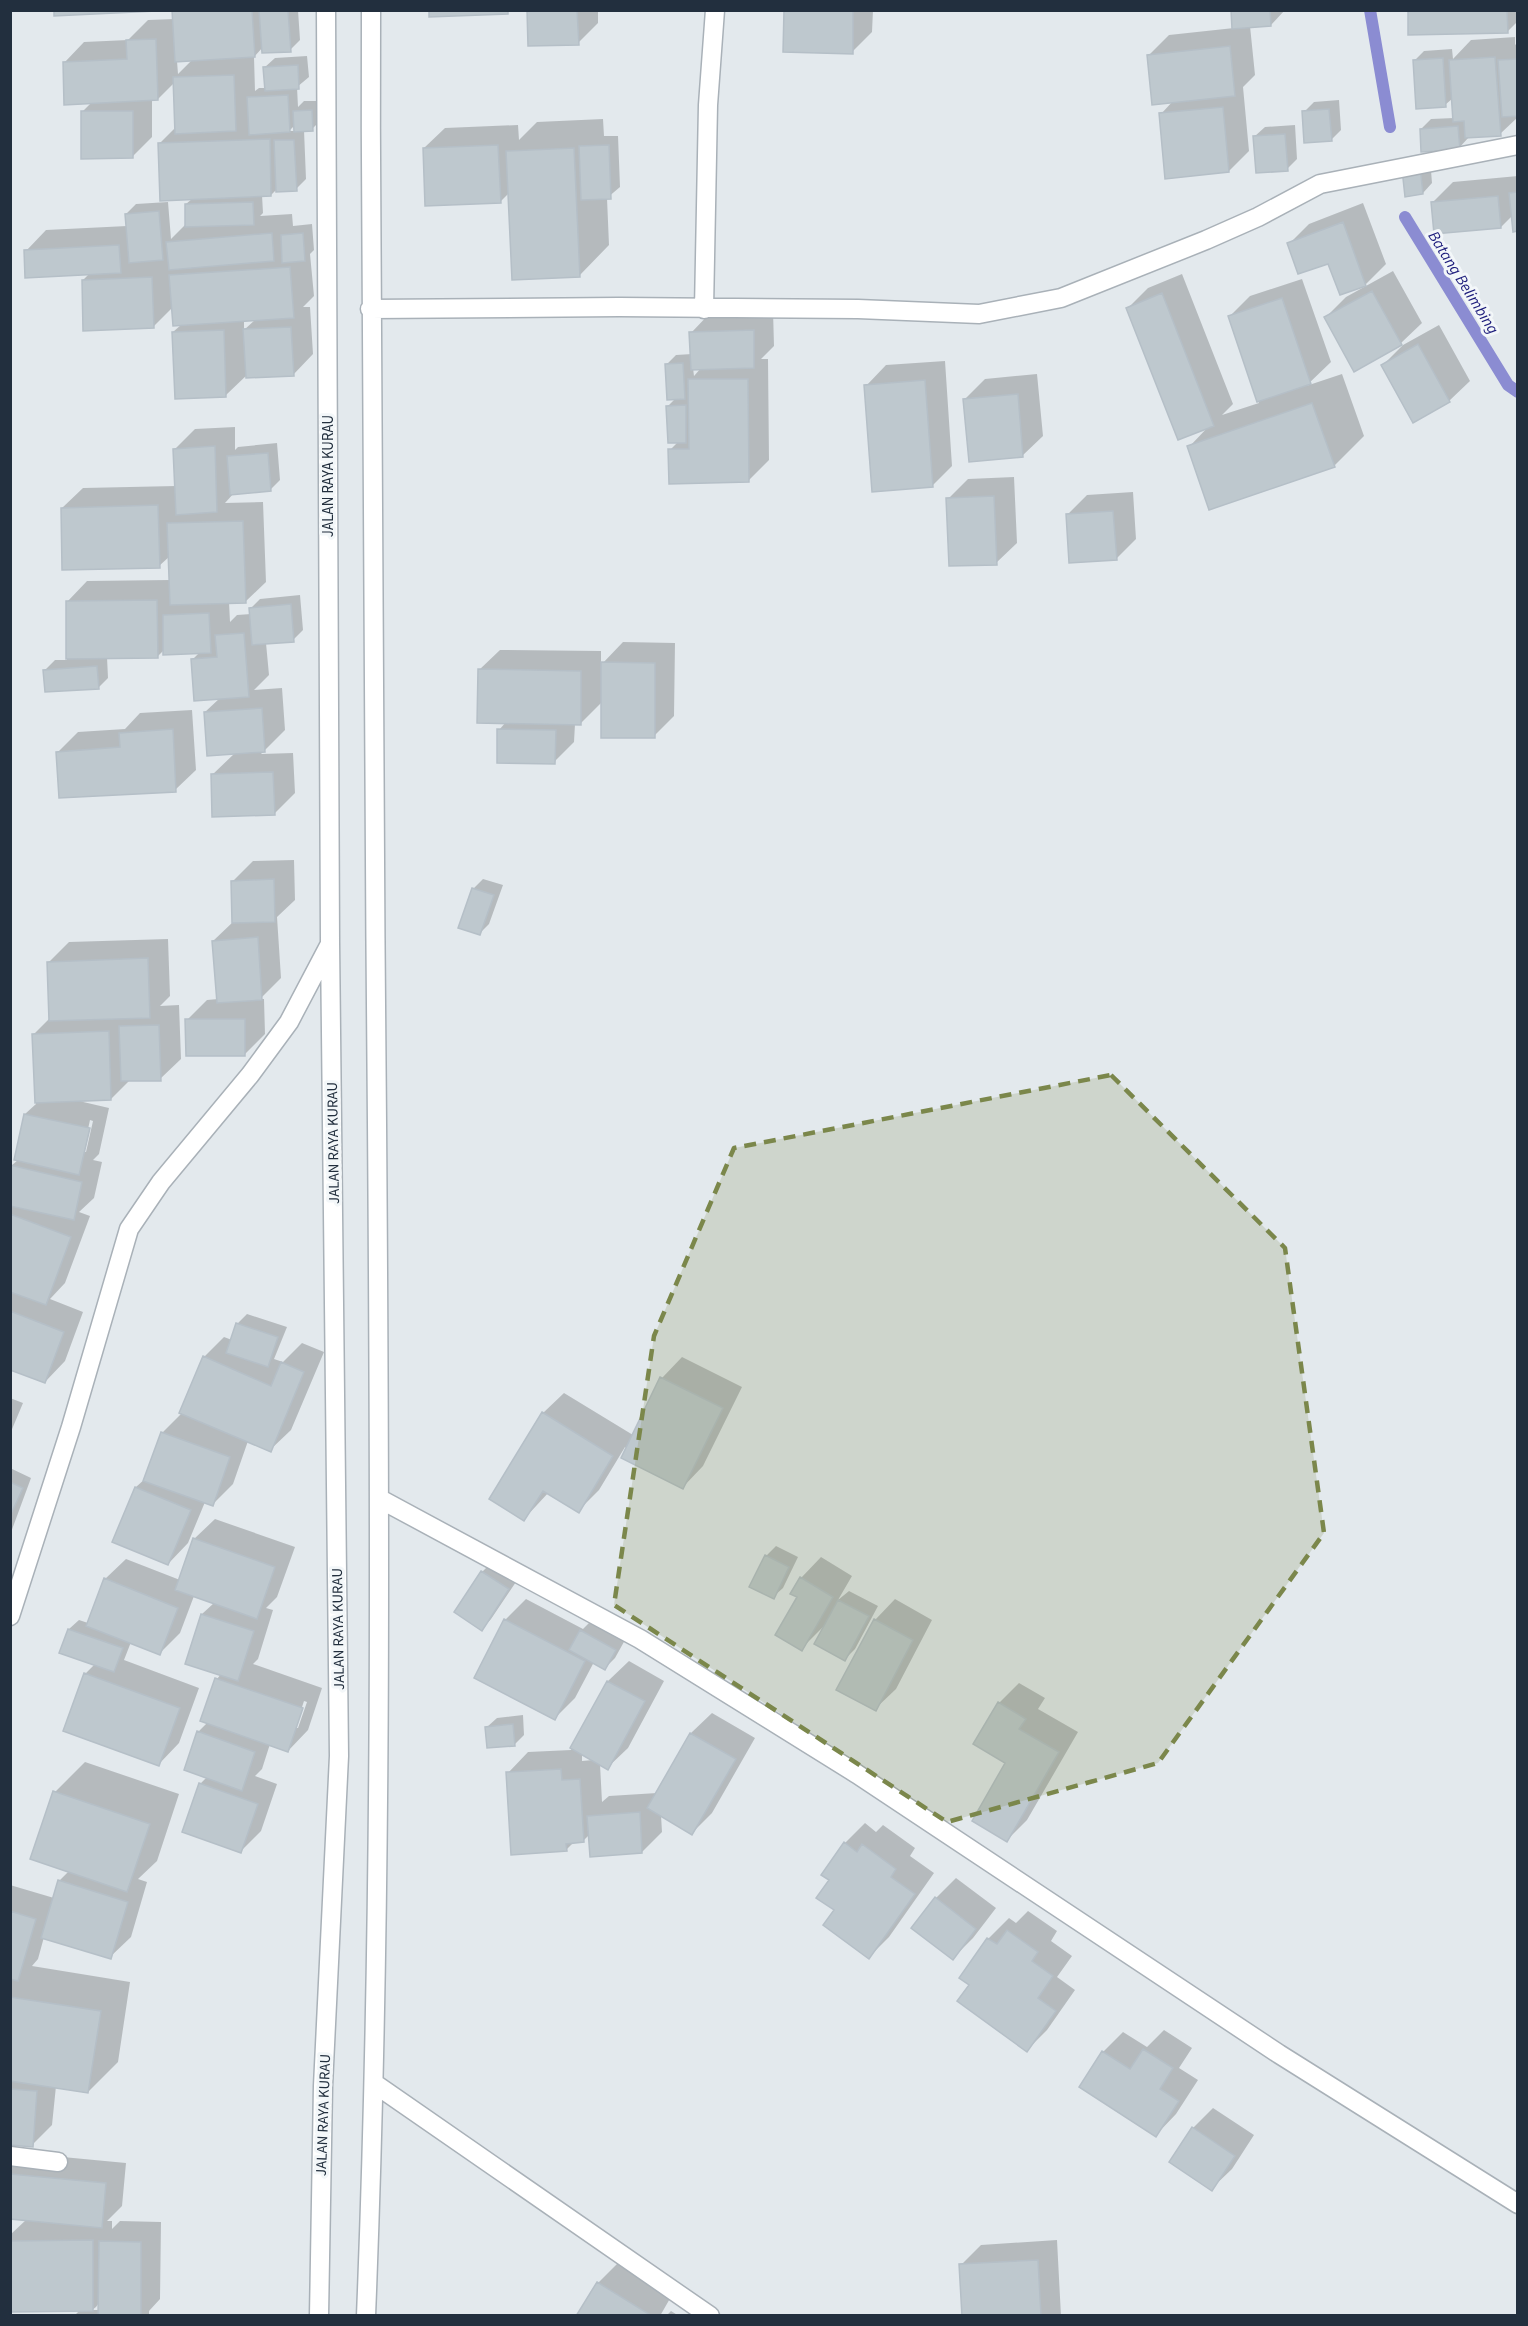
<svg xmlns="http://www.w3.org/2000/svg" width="1528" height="2326" font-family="'Source Sans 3',sans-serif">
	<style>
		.shadow { fill: #0003; fill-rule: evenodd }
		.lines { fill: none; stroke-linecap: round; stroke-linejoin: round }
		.stream { stroke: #8b8cd2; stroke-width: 12 }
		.building { fill: #bec8ce; stroke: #b5bfc7; stroke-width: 1.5 }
		.street-casing { stroke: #a9b1b8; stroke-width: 21 }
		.street { stroke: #fff; stroke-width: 18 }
		.marked { fill: #7b874b; fill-opacity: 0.2; stroke: #7b874b; stroke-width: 4.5; stroke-dasharray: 12 8; stroke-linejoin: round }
		.labels { text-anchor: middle; stroke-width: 6; stroke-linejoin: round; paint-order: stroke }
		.street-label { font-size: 15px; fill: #222f3e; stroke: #f3f7f9 }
		.water-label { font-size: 16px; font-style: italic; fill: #1c1c7b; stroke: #f3f7f9 }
	</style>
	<rect width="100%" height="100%" fill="#e3e9ed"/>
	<!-- shadow -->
	<path class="shadow" d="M173,10H298L300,40L290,50L263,47L254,57L255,91L259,88H266L265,67L275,58L307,56L309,77L297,87L298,107L304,101H321L322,119L312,129L304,130L306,179L296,189L278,188L271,195H262L263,213L260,216L292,214L293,226L312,224L314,250L310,254L314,296L303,307H310L313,354L293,375L248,374L226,395L173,332L182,324L173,307L154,326L83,280L90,273L26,251L46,230L127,226L126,214L136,204L168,202L171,239L187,223L186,204L193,198L160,143L176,127L175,82L158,99H152V137L132,157L82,112L92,102L64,63L84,42L128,40L148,20L174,19ZM192,60L178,74L177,61ZM295,125V131H289ZM256,319L244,330V320Z
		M528,10H598V23L578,43Z
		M785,10H873L872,32L852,52Z
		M1232,10H1285L1271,25L1250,26L1255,75L1243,87L1249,151L1229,171L1161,114L1173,101L1149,55L1169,35L1234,28Z
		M1409,10H1518V21L1507,32Z
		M1515,37V45L1518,42V117L1500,134L1469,137L1459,148L1421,129L1431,119L1454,118L1453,98L1445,105L1414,61L1424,51L1452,49L1453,59L1471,40Z
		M1339,100L1341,130L1331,140L1304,112L1314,102Z
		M603,119L604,136H618L620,187L607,198L609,245L579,276L509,193L500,202L424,148L445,128L518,125L519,140L537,122Z
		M1295,125L1297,159L1287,169L1255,136L1265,127Z
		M1430,158L1432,183L1423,193L1413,160Z
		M1518,176V230L1513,215L1501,227L1433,202L1453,182Z
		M1363,203L1386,264L1365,285L1328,262L1289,244L1309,224Z
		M1393,271L1422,323L1401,343L1355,370L1326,317L1346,297Z
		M1182,274L1233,404L1222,415L1259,403L1230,316L1250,296L1302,279L1331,362L1306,386L1342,374L1364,436L1334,466L1189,447L1209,426L1128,308L1148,288Z
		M773,310L774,346L761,359H768L769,460L749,480L670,450L678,442L668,406L676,398L666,365L676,355L692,354L691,333L711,312ZM693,368H701L694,376Z
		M1439,325L1470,381L1449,401L1383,365L1403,345Z
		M945,361L952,466L932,486L866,386L886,365Z
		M1037,374L1043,436L1022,456L965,399L985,379Z
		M235,427V450L238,447L277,443L280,480L270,490L234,493L225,503L263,502L266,582L245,602H229L230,622L237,615L251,614V608L260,599L300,595L303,630L293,640L266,643L269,675L254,690L282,688L285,730L261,754L293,753L295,793L274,814L212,775L235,753L205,712L220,698L193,659L200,652L165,649L157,657H107L108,678L98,688L45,670L55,660H67V602L87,581L170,580V556L159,566L62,508L83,488L176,486L175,449L195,429Z
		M1014,477L1017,543L996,563L948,499L968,479Z
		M1133,492L1136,539L1116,559L1067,515L1087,495Z
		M623,642L675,643L674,716L654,736L603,701L580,724H575L574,742L554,762L499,730L506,722L479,670L500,650L601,651V665Z
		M192,710L196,770L175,790L58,752L78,732L125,729L140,713Z
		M294,860L295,900L277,917L281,978L260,999H264L265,1034L245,1054L187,1020L207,1000L218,999L213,941L234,921L232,882L253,861Z
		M483,879L503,885L489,924L479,934L460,927L474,888Z
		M168,939L170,996L160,1006L179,1005L181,1059L160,1079L130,1080L111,1099L79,1101L109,1108L99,1154L93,1160L102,1162L94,1198L79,1212L90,1216L65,1283L50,1299L83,1312L65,1361L45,1382L10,1368V1205L11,1166L18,1160L25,1114L36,1104L33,1035L50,1018L48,963L69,942ZM90,1120L93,1121L86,1152H83Z
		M247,1314L287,1327L274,1359L283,1362L302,1343L324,1352L291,1430L270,1450L248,1441L233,1484L213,1504L205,1502L188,1543L168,1564L114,1541L136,1487L146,1478L162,1433L182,1413L204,1357L224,1337L232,1340L237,1324Z
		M682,1357L742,1387L703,1466L683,1487L625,1447L599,1490L578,1511L549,1492L524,1519L491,1498L543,1413L564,1393L633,1435L662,1378Z
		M10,1398L23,1403L10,1434Z
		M10,1468L31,1478L10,1535Z
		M215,1519L295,1547L277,1597L266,1608L273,1610L258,1659L253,1664L322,1688L308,1730L288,1751L270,1744L262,1769L255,1776L277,1784L261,1831L240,1852L200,1784L207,1777L186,1769L199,1731L208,1722L202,1721L217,1679L221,1674L187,1663L202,1614L214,1603L194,1596L180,1633L160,1653L131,1642L124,1660L199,1688L179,1743L159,1764L85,1674L95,1664L69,1629L79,1620L88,1623L105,1579L126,1559L180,1580L194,1539ZM304,1701L307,1702L298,1728H295Z
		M776,1546L798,1557L783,1588L773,1597L766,1556Z
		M821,1557L852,1576L838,1600L849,1591L878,1606L855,1649L845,1659L825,1625L801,1649L799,1597L801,1578Z
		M492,1562L518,1579L491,1619L482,1629V1572Z
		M526,1599L583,1629L591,1621L625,1640L615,1658L605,1668L594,1662L575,1698L555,1718L476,1677L505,1620Z
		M895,1599L932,1620L896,1689L875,1709V1620Z
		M629,1661L664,1681L628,1748L607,1768L600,1764L602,1802L609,1796L657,1793L691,1733L712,1713L755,1738L712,1813L692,1833L661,1815L662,1832L642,1852L590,1834L583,1841L574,1842L566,1850L508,1773L528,1752L571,1750L608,1681ZM582,1754L593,1760L582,1761Z
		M1019,1683L1045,1698L1038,1709L1078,1732L1027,1820L1007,1840L1008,1762L999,1703Z
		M523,1715L524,1735L515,1744L487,1727L497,1718Z
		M85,1762L179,1794L157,1861L138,1879L147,1882L131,1937L110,1957L44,1937L38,1959L32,1966L130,1982L118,2062L88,2092L56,2086L52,2125L32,2145L10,2143V1885L54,1898L59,1881L69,1871L55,1792Z
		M865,1823L876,1832L883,1825L915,1848L910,1856L934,1873L889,1937L869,1957L831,1880L845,1843Z
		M956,1878L996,1908L973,1938L953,1958L936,1898Z
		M1028,1911L1057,1931L1051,1941L1072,1956L1057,1977L1075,1990L1047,2030L1027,2050L971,1984L961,1978L988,1939L1009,1918L1016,1923Z
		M1164,2030L1192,2048L1179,2068L1198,2080L1176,2114L1156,2135L1103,2052L1123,2032L1147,2047Z
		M1213,2108L1254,2135L1232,2169L1211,2189L1193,2128Z
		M10,2152L126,2163L122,2206L107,2221H112V2229L120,2221L161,2222L160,2299L149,2311V2316H74L80,2310H10V2235L27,2219L10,2218ZM99,2303V2310H92L96,2307Z
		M1057,2240L1061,2316H964L961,2265L981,2245Z
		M618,2263L672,2295L660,2316H578L598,2283Z
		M671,2311L679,2316H666Z"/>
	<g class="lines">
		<!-- stream -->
		<path class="stream" d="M1370,10L1390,127
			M1405,217L1508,385L1518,392"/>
	</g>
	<!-- building -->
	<path class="building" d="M54,10H156V11L54,16Z
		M172,10H252L255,57L175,62Z
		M259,10H288L291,52L262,53Z
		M429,10H508V14L429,17Z
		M527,10H577L579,45L528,46Z
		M784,10H853V54L783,52Z
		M1231,10H1270L1271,26L1232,29Z
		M1408,10H1507L1508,33L1408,35Z
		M156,39L158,100L64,105L63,62L127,59L126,40Z
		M1230,46L1235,96L1152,105L1147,55Z
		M1495,57L1501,136L1465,138L1464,121L1453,122L1449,60Z
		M1443,58L1446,107L1416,109L1413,60Z
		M1518,59V116L1502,117L1498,60Z
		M298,65L299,89L265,91L263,67Z
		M234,75L236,131L175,134L173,77Z
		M288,95L290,132L249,135L247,97Z
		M1223,107L1229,172L1165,179L1159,113Z
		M1329,109L1332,141L1304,143L1302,111Z
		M312,110L313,131L294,132L293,111Z
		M81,111H133V158L81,159Z
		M1458,126L1460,150L1421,152L1420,129Z
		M1285,134L1288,171L1256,173L1253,136Z
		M270,139L271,196L160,201L158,143Z
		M274,140H294L297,191L276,192Z
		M498,145L501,203L425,206L423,148Z
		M609,145L611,199L581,200L579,146Z
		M574,148L580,277L512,280L506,151Z
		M1420,167L1423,194L1405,197L1402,169Z
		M1518,192V231L1513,232L1509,193Z
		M1498,196L1501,228L1434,234L1431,202Z
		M253,202L254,225L185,227V204Z
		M159,211L163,260L129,263L125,214Z
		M1343,222L1366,286L1340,295L1328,264L1298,274L1287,243Z
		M272,233L274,261L169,270L166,242Z
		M303,233L305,261L282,263L281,235Z
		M119,245L121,273L25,278L24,250Z
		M290,267L294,318L173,326L169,275Z
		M152,277L154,328L83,331L82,280Z
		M1372,291L1402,345L1354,372L1324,317Z
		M1162,293L1214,426L1178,440L1126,308Z
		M1282,298L1311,384L1257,402L1228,316Z
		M291,327L294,376L246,378L243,329Z
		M224,330L226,397L175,399L172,332Z
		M754,330V368L691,370L689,332Z
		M1418,344L1450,402L1413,423L1381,365Z
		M683,363L685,399L667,400L665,364Z
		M688,379H748L749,482L669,484L668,449H689Z
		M925,380L933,487L872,492L864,385Z
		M1018,394L1023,457L969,462L963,399Z
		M1312,403L1335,467L1209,510L1187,446Z
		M686,405V443H668L666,406Z
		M215,446L217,512L176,515L173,449Z
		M268,453L271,491L230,495L227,456Z
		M994,496L997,565L949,566L946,498Z
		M158,505L160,568L62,570L61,508Z
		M1113,511L1117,560L1069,563L1066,514Z
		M243,521L246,603L170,605L167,523Z
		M157,600L158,658L66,659V601Z
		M291,604L294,642L252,645L249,608Z
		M209,613L211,653L163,655V615Z
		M244,633L249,697L194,701L191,659L217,657L215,635Z
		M601,662L655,663V738H601Z
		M97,666L99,689L45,692L43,670Z
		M478,669L581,671V725L477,723Z
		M262,708L265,752L207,756L204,712Z
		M173,729L176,792L59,798L56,752L120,747L119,733Z
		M497,729L556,730L555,764L497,763Z
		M273,772L275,815L212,817L211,774Z
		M274,879L275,922L232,923L231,881Z
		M472,888L494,895L480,935L458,928Z
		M258,937L262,1000L217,1003L212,941Z
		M148,958L150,1018L49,1021L47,962Z
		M185,1019H245V1056H186Z
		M159,1025L161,1081H121L119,1026Z
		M109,1031L111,1100L35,1103L32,1034Z
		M24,1114L90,1128L79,1175L14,1160Z
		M10,1165L82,1182L74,1220L10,1206Z
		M10,1214L71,1237L46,1305L10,1292Z
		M10,1311L64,1332L45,1383L10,1370Z
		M236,1323L278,1337L268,1367L226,1353Z
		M203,1356L271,1386L281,1362L304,1372L271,1452L179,1413Z
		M660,1377L723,1408L683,1489L621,1458Z
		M542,1412L613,1456L579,1513L543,1491L524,1521L489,1499Z
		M161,1432L230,1457L213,1506L143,1481Z
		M10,1482L23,1488L10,1516Z
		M135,1487L191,1510L168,1565L112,1542Z
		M193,1538L275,1567L257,1619L175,1590Z
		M765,1555L789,1567L774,1599L749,1587Z
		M481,1571L509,1589L482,1631L454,1612Z
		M800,1577L833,1597L802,1651L775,1635L797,1597L790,1594Z
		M104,1578L178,1608L160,1655L86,1626Z
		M838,1600L869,1616L845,1661L814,1644Z
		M201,1614L254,1631L238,1681L185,1664Z
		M504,1619L585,1661L555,1720L474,1678Z
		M874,1619L913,1640L876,1711L836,1690Z
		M68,1629L123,1648L114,1672L59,1653Z
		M580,1630L616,1650L605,1670L569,1650Z
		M84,1673L180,1708L159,1766L63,1731Z
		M215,1678L303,1708L288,1752L200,1721Z
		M607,1681L645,1701L608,1770L570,1748Z
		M998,1702L1026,1719L1019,1729L1059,1752L1007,1842L972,1821L1005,1763L973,1744Z
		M513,1724L515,1746L487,1748L485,1727Z
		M197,1731L255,1752L242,1791L184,1770Z
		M690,1733L736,1759L692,1835L647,1808Z
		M561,1769L562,1780L580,1779L584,1842L566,1844L567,1851L511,1855L506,1772Z
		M199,1783L258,1804L241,1853L182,1832Z
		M53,1791L150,1824L127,1892L30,1859Z
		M640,1812L642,1853L590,1857L587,1816Z
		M844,1842L857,1852L862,1844L896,1869L891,1877L915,1894L869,1959L823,1925L834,1910L816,1898L829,1880L821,1875Z
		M58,1880L128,1902L111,1959L41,1938Z
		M935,1897L976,1929L953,1960L911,1928Z
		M10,1911L36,1919L18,1981L10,1979Z
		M1007,1930L1038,1952L1032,1961L1053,1976L1038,1998L1056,2011L1027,2052L957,2001L969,1985L959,1978L987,1938L997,1944Z
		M10,1997L101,2011L88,2093L10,2081Z
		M1143,2049L1173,2068L1160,2089L1179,2101L1156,2137L1079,2087L1102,2051L1130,2069Z
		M10,2089L37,2091L33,2147L10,2145Z
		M1192,2127L1235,2156L1212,2191L1169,2162Z
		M10,2174L106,2183L102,2228L10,2219Z
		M93,2240V2311L10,2312V2241Z
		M99,2241L141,2242V2316H98Z
		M1038,2260L1041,2316H962L959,2264Z
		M597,2282L652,2316H576Z"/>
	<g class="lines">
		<!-- street casing -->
		<g class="street-casing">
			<path id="street" d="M370,309L619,307L858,309L979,314L1061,298L1206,240L1258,217L1320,184L1518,145
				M704,309L708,105L715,10
				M380,1499L640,1639L857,1774L1279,2054L1518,2204
				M10,1616L71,1427L129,1229L161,1182L250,1075L289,1022L330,944
				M375,2084L710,2316
				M10,2156L58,2162
				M319,2316L323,2086L339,1756L330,942L326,10
				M366,2316C382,1918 380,1520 377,1123C374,752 370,381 371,10"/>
		</g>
		<!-- street -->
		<use href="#street" class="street"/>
	</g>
	<!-- marked area -->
	<path class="marked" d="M1111,1075L1285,1248L1324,1533L1158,1763L947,1822L614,1605L654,1336L734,1148Z"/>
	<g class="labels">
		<!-- street labels -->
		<g class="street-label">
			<text transform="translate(328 476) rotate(-90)" y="5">JALAN RAYA KURAU</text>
			<text transform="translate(333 1143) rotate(-91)" y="5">JALAN RAYA KURAU</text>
			<text transform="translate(338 1629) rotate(-91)" y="5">JALAN RAYA KURAU</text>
			<text transform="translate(323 2115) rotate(-88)" y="5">JALAN RAYA KURAU</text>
		</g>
		<!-- water labels -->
		<g class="water-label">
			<text transform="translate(1464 282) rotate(58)" y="6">Batang Belimbing</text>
		</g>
	</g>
	<!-- border -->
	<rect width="1528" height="2326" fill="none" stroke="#222f3e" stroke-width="24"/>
</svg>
